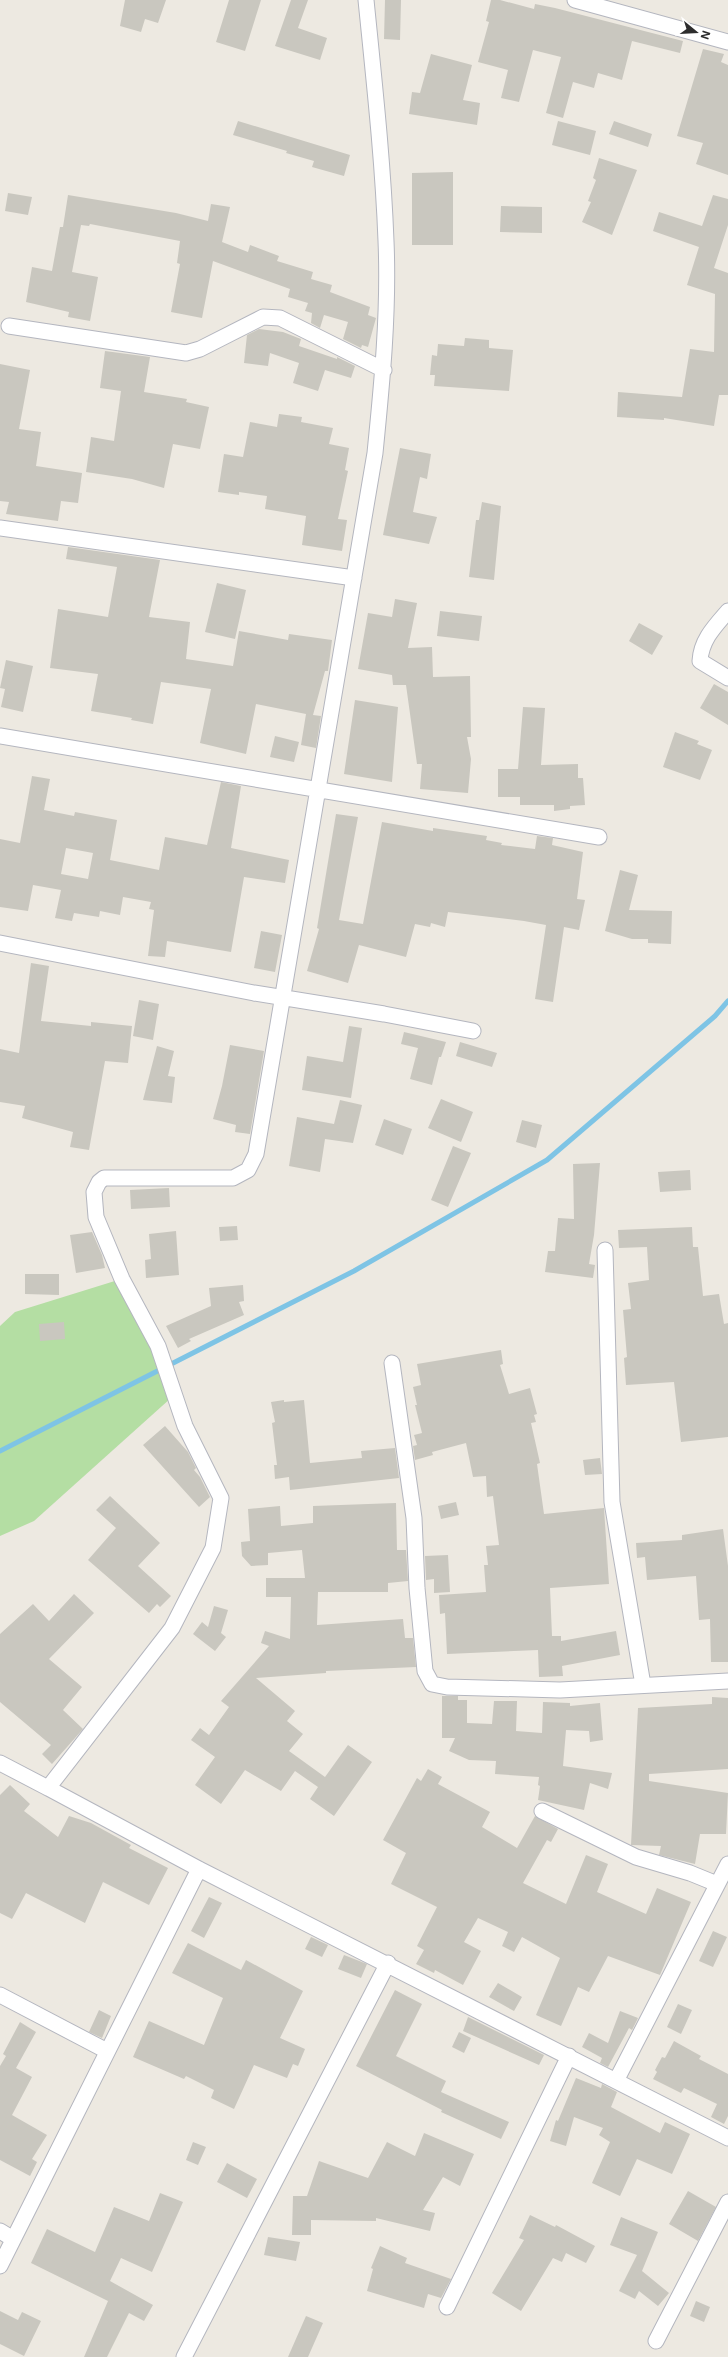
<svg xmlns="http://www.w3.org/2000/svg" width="728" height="2357" font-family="Inter,sans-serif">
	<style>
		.green { fill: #b4dea3 }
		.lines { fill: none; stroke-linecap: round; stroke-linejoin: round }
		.stream { stroke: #7ec4e5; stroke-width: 5 }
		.building { fill: #c9c7bf; fill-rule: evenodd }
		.minor-casing { stroke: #b4b6bf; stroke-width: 17 }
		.minor { stroke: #fff; stroke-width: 15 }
	</style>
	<rect width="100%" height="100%" fill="#ede9e1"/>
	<!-- green -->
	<path class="green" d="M118,1280L181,1389L34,1521L0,1536V1326L15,1312Z"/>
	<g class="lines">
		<!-- stream -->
		<path class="stream" d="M0,1451L354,1271L547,1160L715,1016L728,1001"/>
	</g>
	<!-- building -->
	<path class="building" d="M125,0H166L158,23L145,19L141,32L120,26Z
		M229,0H261L245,51L216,42Z
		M291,0H308L298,28L327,38L320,60L275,46Z
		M385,0H401L400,40L384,39Z
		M491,0H500L534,9L535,4L555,8L683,41L680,53L632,41L622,80L598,73L594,88L573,82L563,118L546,113L561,57L533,50L519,102L501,98L508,70L478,62L489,22L486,21Z
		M703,49L724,54L721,62L728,65V175L696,164L703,143L677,136Z
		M431,54L472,65L463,100L480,103L477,125L409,114L412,92L420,93Z
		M238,121L350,155L344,176L312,167L314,161L286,153L287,151L233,135Z
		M558,121L596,131L590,155L552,145Z
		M614,121L652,134L648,147L609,134Z
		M599,158L637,170L612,235L582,222L591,202L588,201L596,180L593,178Z
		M453,172V245H412V173Z
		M8,193L32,197L28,215L5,211Z
		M68,195L176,213L208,221L211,204L230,207L222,242L248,252L250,245L279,256L277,261L313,272L311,279L332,285L330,292L370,307L368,315L376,318L368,347L362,345L361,348L343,339L348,322L324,315L320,328L311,323L312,313L305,311L308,303L288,297L290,289L213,261L202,318L171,312L180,264L177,263L180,241L90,224L89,226L81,225L72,272L98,277L90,321L68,317L69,312L26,302L32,267L52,271L60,227H63Z
		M713,195L728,199V225L714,268L728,273V395H719L714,426L664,418V420L617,417L618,392L682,397L690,349L714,352L715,294L687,285L699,247L653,231L659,212L702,226Z
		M501,206L542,207V233L500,232Z
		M259,329L283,332L301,339L299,346L337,359V357L355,366L351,378L325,370L318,391L293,383L299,363L270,353L268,366L244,363L247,335Z
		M465,338L489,340V348L513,350L509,391L434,386L435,375H430L432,355L437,356L438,344L464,346Z
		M105,351L150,357L144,392L187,399L186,402L209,407L200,449L173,444L164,488L132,479L86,472L91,437L114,441L121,391L100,388Z
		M0,364L30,370L19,429L41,432L36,466L82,473L78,503L61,501L58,521L6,514L9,502L0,501Z
		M279,414L302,417L301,422L333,428L329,444L349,448L345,470L348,471L338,519L347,520L342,551L302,545L306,516L265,509L267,496L239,492V495L218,492L224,454L243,457L250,422L277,427Z
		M400,448L431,454L427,479L420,477L413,512L437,517L429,544L383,535Z
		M482,502L501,506L494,580L469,577L476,520H479Z
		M68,547L160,560L149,617L190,622L186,659L233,666L239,631L288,640L289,634L332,640L328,671H325L313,715L321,716L316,748L301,745L306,714L256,704L246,754L200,743L211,689L161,682L153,724L131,720L132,718L91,711L98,674L50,668L58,609L108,617L117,567L66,559Z
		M217,583L246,590L235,639L205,632Z
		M395,599L417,603L408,648L432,647L433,677L470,676L471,737H467L471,759L468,793L420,789L422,764H417L406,685H393L392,675L358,669L368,613L392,617Z
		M440,611L482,616L479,641L437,636Z
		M639,623L663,636L652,655L629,641Z
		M6,660L33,666L23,712L1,707L5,689L0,688Z
		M714,684L728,692V725L700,708Z
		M355,700L398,707L392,782L344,774Z
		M523,707L545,708L541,765L578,764V778H583L585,805L570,806V809L554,811V805H520V797H498V769H518Z
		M675,732L699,741L697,744L712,750L700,780L663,767Z
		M275,736L299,742L294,762L270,757Z
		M32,776L50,779L44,810L74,816L75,812L117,820L110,860L159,870L165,837L207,845L221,782L241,786L231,848L289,860L285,883L244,877L231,952L167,941L165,957L148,956L154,910L149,909L151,902L123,897L120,915L100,911L99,917L74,913L72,921L55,918L61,890L33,885L28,911L0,907V839L20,843ZM66,848L93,853L88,879L61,874Z
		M336,814L358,817L339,920L363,924L382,822L433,831V828L487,836L486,840L502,843L501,845L535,849L537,836L553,838L552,845L583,852L577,899L585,900L579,930L564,927L553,1002L535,999L546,925L524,921L448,912L445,927L431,923L430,927L415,924L406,957L359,945L348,983L307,971L319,929L317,928Z
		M620,870L638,875L629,910L672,911L671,944L648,943V939H632L605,931Z
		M261,931L282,935L275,972L254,968Z
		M31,963L49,966L41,1021L91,1026V1022L132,1026L128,1063L105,1061L89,1150L70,1147L73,1132L22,1118L25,1106L0,1102V1049L19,1053Z
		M139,1000L159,1004L153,1040L133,1036Z
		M349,1026L362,1028L351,1098L302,1090L307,1056L343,1062Z
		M404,1032L446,1042L441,1057H439L432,1085L410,1079L418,1048L401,1044Z
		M460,1042L497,1053L492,1067L456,1056Z
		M230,1045L264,1051L250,1134L235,1132L236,1125L213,1119L222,1086Z
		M157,1046L174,1051L168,1076L175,1077L172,1103L143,1100Z
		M441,1099L473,1112L461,1142L428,1128Z
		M340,1100L362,1105L353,1143L325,1139L320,1172L289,1166L297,1117L334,1124Z
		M384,1119L412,1129L403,1155L375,1145Z
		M522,1120L542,1125L536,1148L516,1142Z
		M453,1146L471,1153L448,1207L431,1200Z
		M600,1163L594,1235L589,1264L595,1265L593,1278L545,1272L548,1251H555L558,1218L574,1219L573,1164Z
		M690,1170L691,1190L660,1192L658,1172Z
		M169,1188L170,1207L131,1209L130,1190Z
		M237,1226L238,1240L220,1241L219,1227Z
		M692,1227L693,1247H698L703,1296L719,1294L724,1324L728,1323V1437L681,1442L674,1382L626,1385L624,1358L627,1357L623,1310L631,1309L628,1283L649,1280L647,1247L619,1248L618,1230Z
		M176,1231L179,1275L146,1278L145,1260L151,1259L149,1234Z
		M92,1232L102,1255L105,1268L76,1273L70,1235Z
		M25,1274H59V1295L25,1294Z
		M243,1285L244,1301L239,1302L244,1315L189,1339L191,1341L178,1348L166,1326L211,1306L209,1288Z
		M64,1322L65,1339L40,1341L39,1324Z
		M501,1350L503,1364L500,1365L509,1394L530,1388L537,1414L534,1415L536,1422L531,1423L540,1463L537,1464L544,1514L604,1508L609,1584L550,1588L552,1636H561V1641L616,1631L620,1655L562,1666L563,1676L539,1677L538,1650L447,1654L445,1613L440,1614L439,1595L486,1592L484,1565H488L486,1546L499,1545L493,1496L487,1497L486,1476L473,1477L466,1443L432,1452L433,1455L415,1460L413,1446L417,1445L414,1435L422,1433L415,1405H417L413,1387L421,1385L417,1364Z
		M284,1400V1402L304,1400L310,1463L362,1458L361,1451L395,1448L399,1478L290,1490L289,1477L275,1479L274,1465H277L272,1423L275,1422L271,1402Z
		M165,1426L188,1452L196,1468L194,1470L200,1477L210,1497L199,1507L143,1445Z
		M600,1458L602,1474L585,1475L583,1460Z
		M110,1496L160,1543L138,1566L171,1596L160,1607L157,1604L149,1613L88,1560L116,1528L96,1510Z
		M456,1502L459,1515L441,1519L438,1506Z
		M396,1503L397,1550H406L408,1581L388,1583V1592H318L317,1625L403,1619L405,1638H413L416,1667L326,1671V1673L256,1678L295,1711L287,1721L303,1734L289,1751L325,1777L348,1745L372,1762L334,1816L310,1799L318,1787L295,1771L281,1791L245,1770L221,1804L195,1785L215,1757L191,1740L200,1728L209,1735L229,1707L221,1701L269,1646L261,1643L265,1631L290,1639L291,1597H266V1578H305L302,1550L268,1553V1565L251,1566L242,1556L241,1542L250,1541L248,1509L280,1506L281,1526L313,1523V1506Z
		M723,1529L728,1566V1662H711L710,1619L699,1620L696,1576L647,1580L645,1557L637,1558L636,1543L682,1540V1535Z
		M448,1555L450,1592L434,1593V1579L426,1580L425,1556Z
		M74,1594L94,1613L49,1659L82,1687L63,1710L83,1729L52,1764L42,1754L51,1745L0,1702V1634L33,1604L49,1621Z
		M214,1606L228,1610L221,1633L226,1637L215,1651L193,1634L202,1622L208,1627Z
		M442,1696H458V1700H467V1723L492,1724L494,1701H517L516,1731L542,1733L543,1702L570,1703V1706L600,1703L603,1740L590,1742L589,1731L566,1730L563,1766L612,1773L608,1789L590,1783L584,1810L538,1800L540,1786L538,1785L539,1777L495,1774L496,1761L469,1760L449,1751L455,1738H442Z
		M712,1697L728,1698V1769L649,1774V1781L728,1793L726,1834H700L695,1864L659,1855L661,1846L631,1845L638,1708L712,1704Z
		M428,1769L442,1777L438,1784L490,1812L482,1827L517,1848L535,1816L558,1829L551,1842L547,1840L523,1883L566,1904L586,1855L608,1864L597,1892L646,1914L657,1888L691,1902L660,1975L608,1956L589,1992L578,1987L561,2026L536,2015L560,1958L522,1937L514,1952L502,1946L508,1932L478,1918L464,1942L481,1951L463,1985L435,1970L434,1973L416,1964L424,1950L417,1946L437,1907L391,1884L406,1853L383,1840L417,1778L421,1781Z
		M10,1785L30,1804L24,1811L58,1837L69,1816L91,1823L131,1845L129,1848L168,1868L149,1905L103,1882L85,1923L26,1893L12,1919L0,1913V1795Z
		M209,1897L222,1903L204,1938L191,1931Z
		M713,1931L727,1937L713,1967L699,1961Z
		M311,1937L328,1945L322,1957L305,1949Z
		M188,1943L241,1970L246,1960L303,1991L280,2038L305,2049L298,2066L293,2064L287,2078L254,2065L234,2109L211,2098L214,2090L186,2076L184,2079L133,2057L149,2021L204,2045L223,1998L172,1973Z
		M344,1955L367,1964L361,1978L338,1969Z
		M498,1983L522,1997L514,2011L489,1997Z
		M395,1990L422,2004L396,2056L446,2081L441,2092L509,2122L501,2139L441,2112L442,2110L356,2066Z
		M678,2004L692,2010L681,2034L667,2027Z
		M99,2010L111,2016L102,2038L89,2032Z
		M620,2011L638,2018L632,2030L629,2028L608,2067L600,2063L602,2058L582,2047L589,2033L608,2043Z
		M468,2017L544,2055L539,2065L463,2031Z
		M20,2022L36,2032L16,2068L32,2077L12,2115L47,2135L32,2159L37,2162L30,2176L0,2160V2066L6,2056L3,2054Z
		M459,2032L471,2038L464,2053L452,2047Z
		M674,2041L701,2056L699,2059L728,2074V2116L724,2124L711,2117L717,2104L684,2088L681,2093L653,2079L657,2072L655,2070L662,2057L665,2058Z
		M576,2078L601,2088L602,2084L617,2092L611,2107L660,2133L665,2122L690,2134L672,2174L637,2159L620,2196L592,2183L610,2142L599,2135L603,2128L574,2117L566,2146L550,2141L556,2120L558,2121Z
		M424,2133L474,2154L460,2186L443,2177L423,2210L435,2213L430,2231L376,2218V2221L311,2220V2235H292L293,2196H307L319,2161L368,2178L387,2142L415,2156Z
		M193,2142L206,2147L198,2165L186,2160Z
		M227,2163L257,2179L247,2198L217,2182Z
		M688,2191L716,2207L698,2241L669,2224Z
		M160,2193L183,2202L152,2272L121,2258L110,2281L153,2305L144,2321L129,2313L107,2357H84L108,2301L31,2263L47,2229L95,2252L114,2207L149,2221Z
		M530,2215L555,2227L556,2225L595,2246L586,2263L566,2253L562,2262L553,2258L521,2311L492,2293L524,2240L519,2238Z
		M621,2217L658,2232L642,2271L669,2293L658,2306L639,2291L635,2299L619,2291L637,2255L610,2245Z
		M268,2237L300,2242L296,2261L264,2255Z
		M380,2246L407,2258L405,2263L451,2279L441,2298L428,2294L424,2308L367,2291L373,2269L371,2268Z
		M696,2301L710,2307L704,2322L690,2316Z
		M0,2311L18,2320L22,2312L41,2321L24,2356L0,2344Z
		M306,2316L323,2323L308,2357H288Z"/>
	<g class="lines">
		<!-- minor casing -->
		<g class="minor-casing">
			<path id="minor" d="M366,0C374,80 383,161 386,241C389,312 382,383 375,453L256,1154L248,1170L233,1178H104L99,1182L94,1192L96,1217L122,1279L158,1346L185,1426L221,1498L213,1548L172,1628L48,1788L199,1869L728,2138
				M575,0L728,42
				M9,326L186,353L200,349L263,317L280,318L384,370
				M0,528L354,578
				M728,611C715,626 701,640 700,661L728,678
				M0,736L599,837
				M0,943L254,993L384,1014L473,1031
				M605,1250L612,1502L643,1685
				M392,1363L414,1518L417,1588L425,1671L432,1684L447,1687L560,1690L728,1681
				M0,1763L48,1788
				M542,1811L636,1857L690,1873L717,1884
				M0,1995L107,2051
				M617,2079L728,1864
				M0,2231L13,2239
				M0,2266L199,1869
				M447,2307L569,2056
				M656,2341L728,2202
				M184,2357L388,1963"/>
		</g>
		<!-- minor -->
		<use href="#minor" class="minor"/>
	</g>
	<!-- north arrow -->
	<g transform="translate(696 32) rotate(108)" stroke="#ffffff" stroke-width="3" paint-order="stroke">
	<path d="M0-3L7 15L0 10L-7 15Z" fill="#2d2d2d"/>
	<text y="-6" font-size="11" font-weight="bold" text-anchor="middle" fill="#2d2d2d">N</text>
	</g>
</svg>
